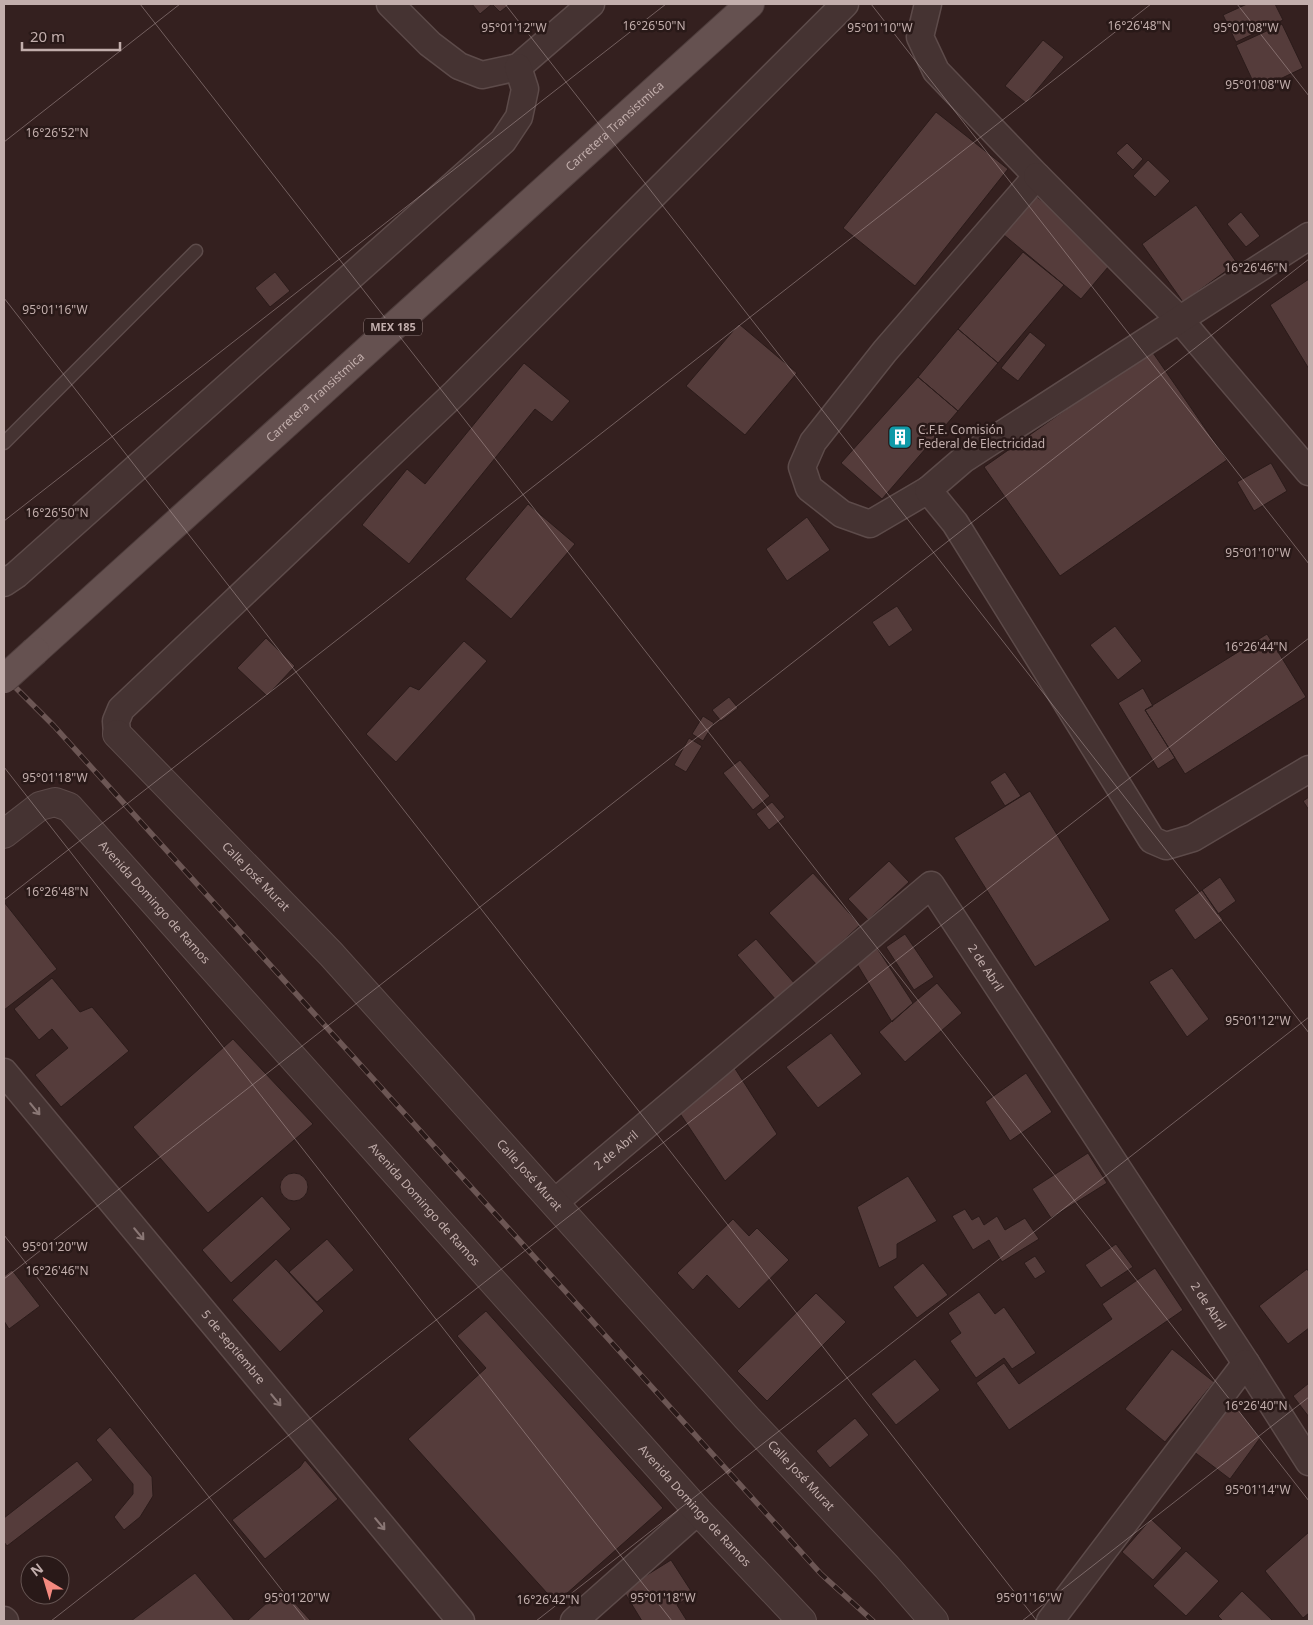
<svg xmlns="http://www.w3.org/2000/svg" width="1313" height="1625" font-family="'Noto Sans',sans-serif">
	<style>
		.building { fill: #553c3b; stroke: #2b1b1a }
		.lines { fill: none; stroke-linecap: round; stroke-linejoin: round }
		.service-casing { stroke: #5d4b4a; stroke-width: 15 }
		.minor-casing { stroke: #5d4b4a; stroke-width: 29 }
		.tertiary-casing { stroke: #5d4b4a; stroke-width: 30 }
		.primary-casing { stroke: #4e3d3c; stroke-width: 30 }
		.service { stroke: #453332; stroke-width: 12 }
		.minor { stroke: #453332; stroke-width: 26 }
		.tertiary { stroke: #453332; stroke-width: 28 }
		.primary { stroke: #655150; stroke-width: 28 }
		.rail-casing { stroke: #6c5654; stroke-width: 5.5 }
		.rail { stroke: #291918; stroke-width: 4; stroke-dasharray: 11; stroke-linecap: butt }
		.primary-bridge-casing { stroke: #4e3d3c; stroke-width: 30; stroke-linecap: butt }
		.primary-bridge { stroke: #655150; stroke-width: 28 }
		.oneway { stroke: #8a7775 }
		.ticks { fill: none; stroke: #c2aeac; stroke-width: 1; stroke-opacity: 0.45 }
		.labels { text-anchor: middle; stroke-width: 5; stroke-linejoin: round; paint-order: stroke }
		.shield { fill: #291918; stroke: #948180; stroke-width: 1 }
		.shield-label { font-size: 11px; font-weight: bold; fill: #c2aeac }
		.street-label { font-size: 12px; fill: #c2aeac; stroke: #291918 }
		.poi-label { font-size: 12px; fill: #c2aeac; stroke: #291918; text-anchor: start }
		.ticks-label { font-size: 12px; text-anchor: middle; fill: #c2aeac; stroke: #291918; stroke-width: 5; stroke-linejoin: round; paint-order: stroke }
	</style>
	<rect width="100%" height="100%" fill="#34201f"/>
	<!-- building -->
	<path class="building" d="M472,4H510L500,12L492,4L480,14Z
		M1247,4H1275L1283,20L1236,42L1223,15Z
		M1282,24L1303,68L1257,90L1236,45Z
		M1043,40L1064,57L1026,103L1005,86Z
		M936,112L1008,169L915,286L843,228Z
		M1127,143L1143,159L1133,170L1116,153Z
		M1148,160L1170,181L1155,197L1133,176Z
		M1036,196L1114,260L1081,299L1004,235Z
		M1196,205L1237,263L1183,302L1142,244Z
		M1241,212L1260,236L1246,247L1227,224Z
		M1023,252L1064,285L998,363L958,329Z
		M275,272L290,291L270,307L255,288Z
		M1309,279V369L1270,305Z
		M739,324L797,373L745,435L686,386Z
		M958,329L998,363L958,411L918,377Z
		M1030,332L1046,345L1018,381L1001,368Z
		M1151,350L1227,460L1060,576L984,467Z
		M524,363L570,401L552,422L535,409L409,564L362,525L407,469L425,484Z
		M918,377L958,411L882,499L841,463Z
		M1271,463L1287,491L1254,511L1237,482Z
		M528,504L575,544L511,619L465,579Z
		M807,517L830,550L787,581L766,549Z
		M897,606L913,630L889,647L872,622Z
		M1115,626L1142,661L1118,680L1090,645Z
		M1267,634L1306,697L1185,774L1145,710Z
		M266,638L295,666L267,696L237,668Z
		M464,641L487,661L396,762L366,734L410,686L419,690Z
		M1143,688L1153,706L1145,710L1175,758L1158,769L1118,703Z
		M729,697L738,708L721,721L712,710Z
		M703,716L714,723L703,741L692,734Z
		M689,738L702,746L686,772L674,765Z
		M740,760L770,796L753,810L723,773Z
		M1005,772L1021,796L1005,806L990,782Z
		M1030,791L1110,920L1035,967L954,838Z
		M1309,797V810L1303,801Z
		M772,802L785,817L769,830L756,814Z
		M889,861L909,882L868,920L848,899Z
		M813,873L860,925L817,965L769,913Z
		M1220,877L1236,901L1218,914L1202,890Z
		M1202,890L1223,920L1195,940L1174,910Z
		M4,902L57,969L4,1010Z
		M905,934L934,977L914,990L886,947Z
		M756,939L795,984L776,1000L737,955Z
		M873,942L913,1003L892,1022L854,959Z
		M1172,968L1209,1019L1187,1037L1149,982Z
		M52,978L80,1012L92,1007L129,1051L61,1107L35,1075L68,1048L52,1029L39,1040L14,1009Z
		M937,983L962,1013L905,1062L879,1032Z
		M831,1033L862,1074L818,1108L786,1067Z
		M233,1039L313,1124L208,1213L133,1127Z
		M734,1067L777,1134L725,1181L679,1112Z
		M1026,1073L1052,1112L1010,1141L985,1102Z
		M1088,1153L1107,1183L1051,1218L1032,1189Z
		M280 1187a14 14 0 1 1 28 0a14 14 0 1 1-28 0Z
		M908,1176L937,1221L897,1244V1258L879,1268L857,1207Z
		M262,1196L291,1229L231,1283L202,1250Z
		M965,1209L972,1220L979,1216L984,1225L997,1216L1005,1230L1025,1218L1039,1239L1002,1262L989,1240L973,1250L952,1216Z
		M733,1219L749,1236L757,1228L789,1260L739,1309L707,1275L693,1290L677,1273Z
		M327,1239L354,1270L317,1302L289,1272Z
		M1116,1244L1133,1267L1101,1288L1085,1265Z
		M1035,1256L1046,1272L1035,1279L1024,1263Z
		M276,1259L324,1311L280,1352L232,1300Z
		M923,1263L948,1295L917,1318L893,1287Z
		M1155,1268L1183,1310L1009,1430L976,1383L1004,1363L1019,1384L1112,1319L1102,1304Z
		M1307,1269L1309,1272V1328L1288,1344L1259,1306Z
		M12,1270L40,1306L9,1329L4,1321V1276Z
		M979,1292L995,1314L1004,1307L1036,1353L1012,1369L1004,1358L976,1378L950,1341L961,1333L948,1313Z
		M816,1293L846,1322L767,1401L737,1371Z
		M486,1311L663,1508L556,1603L408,1439L486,1368L457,1336Z
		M1172,1349L1214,1382L1165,1442L1125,1409Z
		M915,1359L940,1390L896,1425L871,1394Z
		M1309,1383V1417L1293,1396Z
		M1232,1401L1260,1438L1230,1479L1193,1451Z
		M855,1418L869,1435L830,1468L816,1451Z
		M110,1427L152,1477L153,1496L140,1517L124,1530L114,1517L133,1494V1484L96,1440Z
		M305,1460L338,1499L265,1559L232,1520L300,1467Z
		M77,1461L93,1480L7,1546L4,1542V1518Z
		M1151,1519L1182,1548L1153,1580L1122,1552Z
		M1309,1532V1613L1303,1618L1265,1571Z
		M1186,1551L1219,1581L1186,1616L1153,1586Z
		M671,1560L693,1594L677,1605L687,1621H642L623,1590Z
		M195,1573L235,1621H131Z
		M282,1589L311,1621H247Z
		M1242,1591L1272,1620L1271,1621H1223L1218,1616Z"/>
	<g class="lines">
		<!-- service casing -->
		<g class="service-casing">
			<path id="service" d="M4,443L196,251"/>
		</g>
		<!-- minor casing -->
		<g class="minor-casing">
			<g id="minor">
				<path d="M390,4L430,44L459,66L482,75L518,67L591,4"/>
				<path d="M928,4L920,37L936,71L1037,176L885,351L813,442L802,467L809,488L842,514L870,524L928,490"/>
				<path d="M1037,176L1180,320L1309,472"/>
				<path d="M1309,236L964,459L928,490L955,523L1152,840L1166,846L1193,838L1309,769"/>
				<path d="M4,583L16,575L503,141L519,117L525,89L518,67"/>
				<path d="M117,734L116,721L121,709L455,393L845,4"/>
				<path id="s1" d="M4,1072L461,1621"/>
				<path id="s2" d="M555,1202L931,885L1246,1363L1309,1462"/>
				<path d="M4,1620L5,1621"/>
				<path d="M574,1621L698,1511"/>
				<path d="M1050,1621L1246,1363"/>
			</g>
		</g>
		<!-- tertiary casing -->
		<g class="tertiary-casing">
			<g id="tertiary">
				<path id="s3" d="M117,734L331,954L747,1418L887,1567L934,1621"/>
				<path id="s4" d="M4,834L40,806L55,802L69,807L698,1511L802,1621"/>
			</g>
		</g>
		<!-- primary casing -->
		<g class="primary-casing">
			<g id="primary">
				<path id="s5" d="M35,651L750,4"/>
			</g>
		</g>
		<!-- service -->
		<use href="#service" class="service"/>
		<!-- minor -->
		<use href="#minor" class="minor"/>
		<!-- tertiary -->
		<use href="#tertiary" class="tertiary"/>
		<!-- primary -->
		<use href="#primary" class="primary"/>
		<!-- rail casing -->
		<g class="rail-casing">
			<path id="rail" d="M4,676L54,726L821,1574L873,1621"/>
		</g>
		<!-- rail -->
		<use href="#rail" class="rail"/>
		<!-- primary-bridge casing -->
		<g class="primary-bridge-casing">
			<path id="primary-bridge" d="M4,679L35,651"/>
		</g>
		<!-- primary-bridge -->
		<use href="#primary-bridge" class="primary-bridge"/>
	</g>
	<!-- one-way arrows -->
	<defs><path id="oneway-shaft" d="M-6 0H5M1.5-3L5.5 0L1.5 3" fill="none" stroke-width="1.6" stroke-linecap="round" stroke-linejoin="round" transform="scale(1.25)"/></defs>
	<g class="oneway">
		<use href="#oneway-shaft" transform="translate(35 1109) rotate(50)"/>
		<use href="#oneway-shaft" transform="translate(139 1234) rotate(50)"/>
		<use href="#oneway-shaft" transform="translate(276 1400) rotate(50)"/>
		<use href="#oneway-shaft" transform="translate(380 1524) rotate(50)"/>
	</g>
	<!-- ticks -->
	<path class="ticks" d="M140,4L1309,1501M505,4L1309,1033M871,4L1309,564M1237,4L1309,96M4,142L180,4M4,298L1037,1621M4,521L666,4M4,767L672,1621M4,900L1151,4M4,1235L306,1621M4,1279L1309,259M51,1621L1309,638M536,1621L1309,1017M1022,1621L1309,1397"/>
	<!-- icons -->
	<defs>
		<g id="building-square" transform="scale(1.25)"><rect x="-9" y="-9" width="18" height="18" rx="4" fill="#0f9aa8" stroke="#291918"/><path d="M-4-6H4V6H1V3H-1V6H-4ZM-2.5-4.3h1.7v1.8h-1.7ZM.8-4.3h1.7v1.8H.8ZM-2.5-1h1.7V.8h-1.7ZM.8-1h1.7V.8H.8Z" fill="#fff"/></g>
	</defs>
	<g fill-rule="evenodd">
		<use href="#building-square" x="900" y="437"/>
	</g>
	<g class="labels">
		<!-- shield labels -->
		<rect class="shield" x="364" y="318.5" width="58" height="17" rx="4"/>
		<g class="shield-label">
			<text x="393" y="331">MEX 185</text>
		</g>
		<!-- street labels -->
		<g class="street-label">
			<text dy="4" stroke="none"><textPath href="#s5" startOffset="782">Carretera Transistmica</textPath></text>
			<text dy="4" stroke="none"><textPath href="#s5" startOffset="378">Carretera Transistmica</textPath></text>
			<text dy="4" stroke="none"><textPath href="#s3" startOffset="199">Calle José Murat</textPath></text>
			<text dy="4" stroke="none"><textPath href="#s4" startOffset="204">Avenida Domingo de Ramos</textPath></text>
			<text dy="4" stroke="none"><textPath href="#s2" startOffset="591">2 de Abril</textPath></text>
			<text dy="4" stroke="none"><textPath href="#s2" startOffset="80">2 de Abril</textPath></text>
			<text dy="4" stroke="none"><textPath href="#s3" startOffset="604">Calle José Murat</textPath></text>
			<text dy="4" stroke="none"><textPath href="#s4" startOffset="609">Avenida Domingo de Ramos</textPath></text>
			<text dy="4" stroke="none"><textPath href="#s2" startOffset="996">2 de Abril</textPath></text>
			<text dy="4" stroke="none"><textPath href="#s1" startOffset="358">5 de septiembre</textPath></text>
			<text dy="4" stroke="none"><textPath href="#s3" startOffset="1009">Calle José Murat</textPath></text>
			<text dy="4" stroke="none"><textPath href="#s4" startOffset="1014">Avenida Domingo de Ramos</textPath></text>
		</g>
		<!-- poi labels -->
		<g class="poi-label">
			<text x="918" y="434">C.F.E. Comisión<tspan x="918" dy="14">Federal de Electricidad</tspan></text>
		</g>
	</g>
	<g class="ticks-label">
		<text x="654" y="30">16°26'50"N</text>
		<text x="1139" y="30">16°26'48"N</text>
		<text x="1246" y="32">95°01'08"W</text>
		<text x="514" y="32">95°01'12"W</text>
		<text x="880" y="32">95°01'10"W</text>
		<text x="1258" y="89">95°01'08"W</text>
		<text x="57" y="137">16°26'52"N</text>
		<text x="1256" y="272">16°26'46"N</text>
		<text x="55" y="314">95°01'16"W</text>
		<text x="57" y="517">16°26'50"N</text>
		<text x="1258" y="557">95°01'10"W</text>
		<text x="1256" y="651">16°26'44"N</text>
		<text x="55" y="782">95°01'18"W</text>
		<text x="57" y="896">16°26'48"N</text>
		<text x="1258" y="1025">95°01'12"W</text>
		<text x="55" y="1251">95°01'20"W</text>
		<text x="57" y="1275">16°26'46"N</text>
		<text x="1256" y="1410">16°26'40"N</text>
		<text x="1258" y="1494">95°01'14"W</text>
		<text x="297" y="1602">95°01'20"W</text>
		<text x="663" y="1602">95°01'18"W</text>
		<text x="1029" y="1602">95°01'16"W</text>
		<text x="548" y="1604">16°26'42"N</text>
	</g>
	<!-- border -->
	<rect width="1313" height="1625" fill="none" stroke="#c2aeac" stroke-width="10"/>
	<!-- north arrow -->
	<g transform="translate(45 1580) rotate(322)"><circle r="24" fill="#291918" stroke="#665553"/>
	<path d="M0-4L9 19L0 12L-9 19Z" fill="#f4897f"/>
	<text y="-8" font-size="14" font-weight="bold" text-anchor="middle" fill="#c2aeac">N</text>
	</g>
	<!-- scale -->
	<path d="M22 42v8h98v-8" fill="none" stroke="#c2aeac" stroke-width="2.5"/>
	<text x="30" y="42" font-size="15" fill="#c2aeac" stroke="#291918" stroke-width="4" paint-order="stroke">20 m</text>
</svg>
